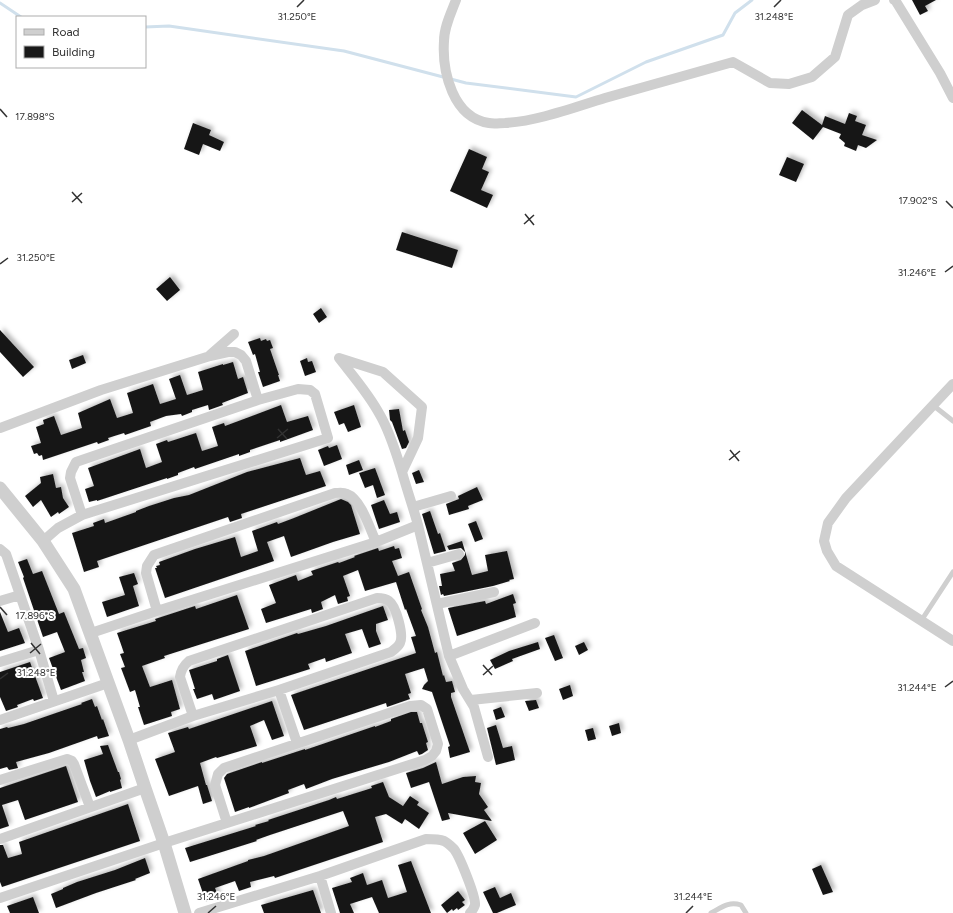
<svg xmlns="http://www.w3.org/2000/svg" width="953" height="913" font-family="Figtree,sans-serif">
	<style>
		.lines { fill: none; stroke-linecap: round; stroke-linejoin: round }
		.stream { stroke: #d0e0ec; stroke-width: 3 }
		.building { fill: #191919; filter: url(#shadow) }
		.service { stroke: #cfcfcf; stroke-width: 5 }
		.minor { stroke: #cfcfcf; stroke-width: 10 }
		.tertiary { stroke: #cfcfcf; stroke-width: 13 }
		.ticks { fill: none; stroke: #323232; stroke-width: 1.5 }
		.ticks-label { font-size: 10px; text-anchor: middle; fill: #323232; stroke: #fff; stroke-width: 4; stroke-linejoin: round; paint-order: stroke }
	</style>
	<defs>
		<filter id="shadow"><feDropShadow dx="3" dy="-3" stdDeviation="2" flood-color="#0004"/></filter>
	</defs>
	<rect width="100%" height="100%" fill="#fff"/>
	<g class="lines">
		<!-- stream -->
		<path class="stream" d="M0,3L21,17
			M145,27L169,26L344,51L466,83L576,97L646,62L723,35L735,13L752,0"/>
	</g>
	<!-- building -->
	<path class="building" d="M912,0H936L925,6L928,11L920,15Z
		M802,110L822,125L825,116L845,124L849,113L857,116L855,121L866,125L862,135L877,140L866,148L858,145L856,151L844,146L845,143L839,138L841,134L823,127L813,140L792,123Z
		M193,123L211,130L209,135L224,142L220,151L203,144L199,155L184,149Z
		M469,149L487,157L482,169L489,172L481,190L493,195L487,208L450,191Z
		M787,157L804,164L796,182L779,175Z
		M402,232L458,250L452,268L396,250Z
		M170,277L180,290L167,301L156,289Z
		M321,308L327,317L319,323L313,314Z
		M0,330L34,367L23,377L0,352Z
		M260,338L261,341L266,339L267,341L270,340L273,348L270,349L279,375H278L280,381L263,387L258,372H260L255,354L253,355L248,342Z
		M83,355L86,363L72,369L69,360Z
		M307,358L308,362L312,361L316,372L305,376L300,361Z
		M233,362L238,379L243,377L248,393L222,403L223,405L209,410L208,405L192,410V412L182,416L181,414L166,416L150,422L151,426L125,435L124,433L108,438L109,440L98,444L97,442L43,460L42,455L39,456L37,453L34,454L31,446L41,443L36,427L44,424L43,420L54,416L61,435L82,428L78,413L110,399L117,418L133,413L127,393L153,384L160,404L176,399L169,379L180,375L187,395L203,390L198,372L223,364V365Z
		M281,405L287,422L308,416L313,430L280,442V440L250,450V452L239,456V454L195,469L194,467L178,473V475L167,479V478L97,501V500L89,502L85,489L94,486L88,468L140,449L146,468L162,462L156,444L167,440L168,442L196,433L202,451L218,446L212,427L224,423L225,426Z
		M354,405L361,427L348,432L344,423L339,425L334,412Z
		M399,409L403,431L405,430L409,442L406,448L402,449L392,422L390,420L389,410Z
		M337,445L342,459L324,466L318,450L328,446L329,448Z
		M300,458L306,475L320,471L326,486L241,514L242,518L230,522L228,517L97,561L99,567L84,572L72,533L94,526L93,523L104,519L105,523L136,512V511L149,506L174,498L189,495L247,472Z
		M359,460L363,470L349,475L346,465Z
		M375,468L385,495L377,498L373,485L365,488L359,473Z
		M419,470L424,482L416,484L412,473Z
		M53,474L56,488L61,487L63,498L69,507L59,514L58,512L51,517L41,500L33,507L25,496L41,483L40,477Z
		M477,487L483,500L468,506L469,509L449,515L446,504L459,499L458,496Z
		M341,499L348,502L351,505L360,534L333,542L291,557L284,536L267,542L274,561L165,598L155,568H157L156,566L160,565L159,562L195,549L235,537L241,557L258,551L252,531L277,522L278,524L294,518Z
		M384,500L390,514L397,512L400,522L379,529L371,505Z
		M430,511L438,534L440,533L446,551L434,554L422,514Z
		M476,521L483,539L475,542L468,524Z
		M462,541L472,575L488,571L485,555L507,551L514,579L509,580L510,581L493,586L444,596L443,594L441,595L439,586H442L440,574L455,571L452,563L461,560L465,555V552L461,548L449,550L447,546Z
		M394,546L395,549L399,548L402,558L392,561L398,576L409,572L422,609L421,610L428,627L435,653L437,652L443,676L444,675L446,682L452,681L455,692L451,693V697L470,752L450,758L448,747L450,746L432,692L422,689L424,685L428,681L424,668L405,674L411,693L408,694L410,699L387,707L386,703L304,730L291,695L416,653L411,637L416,636L406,609L405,610L396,582L365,591L358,570L343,576L350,596L347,597L348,601L338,604L335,595L321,602L323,609L312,613L311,609L266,623L261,609L276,603L269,585L296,575L298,581L313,575L311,571L338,562L339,563L355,557L354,556L378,548L379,551Z
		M27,559L33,574L42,571L59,614L64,612L79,649L83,648L86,658L81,660L84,672H82L85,681L61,690L49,658L65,652L57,632L43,637L23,578L24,577L18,562Z
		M134,573L138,584L133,586L139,606L107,617L102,602L125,595L119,577Z
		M513,594L516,603L513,604L516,617L457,636L448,608L485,601L486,604Z
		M237,595L249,629L164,656L165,658L142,666L150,687L172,680L180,709L171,712L172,716L144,725L138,707H140L135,690L130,692L121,668L125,667L120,654L124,653L117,633L156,621L155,619L195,606L196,609Z
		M383,606L388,620L376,624V631L381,644L369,648L362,629L345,634L352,653L326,662L325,658L308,664L310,669L256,686L245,651L297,633L298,634L326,626Z
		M0,612L8,632L19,628L25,643L0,651Z
		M554,635L563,658L555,661L545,638Z
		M538,642L540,649L512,659L513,661L495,669L490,660L509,651Z
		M584,642L588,650L579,655L575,646Z
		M228,655L240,691L214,700L212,694L197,699L193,689H195L189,670L217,661V659Z
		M30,662L43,698L34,701L33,699L17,705L18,707L6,711L0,697V672Z
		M570,685L573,696L563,700L559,689Z
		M92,699L95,707L97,706L102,720L103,719L109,736L98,739L97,736L49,753L16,762L18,768L9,770L7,767L0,769V729L7,727L8,728L24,724L82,704L81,703Z
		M536,700L539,708L529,711L525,701Z
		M272,701L284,736L272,740L264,720L250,726L257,746L217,758L216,757L200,763L206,785H207L212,801L203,804L198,786L169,796L155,759L175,752L168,733L188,727L189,729Z
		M501,707L505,717L496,720L493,710Z
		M411,712H417L420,723H422L428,742L426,743L428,750L422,754L419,755L417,751L389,762L332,779L306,789L304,784L288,790L289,793L249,808V807L235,812L224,778L227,774L262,762V763L305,749V750L375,726V727L391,721V719Z
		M619,723L621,733L612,736L609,726Z
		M496,725L503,748L512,746L515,760L496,765L487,728Z
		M593,728L596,739L588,741L585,730Z
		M108,745L118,772H119L121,779L120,780L122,788L110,792V791L96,797L90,781L84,760L103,754L100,746Z
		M436,762L442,784L463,777L476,776L475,782L481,783L479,794L488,807L484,810L492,821L448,813L450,819L442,821L429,782L411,788L406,773L423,768Z
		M66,766L78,802L25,820L18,800L2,805L9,826L0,829V788Z
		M383,782L389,797L403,806L410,796L419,802L417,805L429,813L419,829L405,819L402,824L386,814L375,817L383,842L275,878L274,876L250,882L251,887L239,891L235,881L215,888L219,898L206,902L198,879L248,861V860L264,856L349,826L343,811L270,835L256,840L257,841L190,862L185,848L256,826L255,825L269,821L268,820L329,800L336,797L337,799L372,788L371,786Z
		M128,804L140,841L2,887L0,882V845H3L8,858L22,854L19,842Z
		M485,821L497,840L475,854L463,833Z
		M145,858L150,873L135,879L136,880L96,893L56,908L51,894L63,889V888L77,882L115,870Z
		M411,861L431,913H379L372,897L350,904L354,913H340L332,888L352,882L350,878L363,873L367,885L382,880L388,898L407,892L398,865Z
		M821,865L833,892L823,895L812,869Z
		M495,887L500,898L511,893L516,905L497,913H493L483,892Z
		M313,890L321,913H264L261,905Z
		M458,891L465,900L462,902L465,905L458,910L457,908L453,911L452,909L447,913L441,905Z
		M33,897L39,913H10L7,906Z"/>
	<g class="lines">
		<!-- service -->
		<path class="service" d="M934,406L953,421
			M921,621L953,572
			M711,913C722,907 729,901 741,905L746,913"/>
		<!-- minor -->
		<path class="minor" d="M456,0C451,13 444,27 444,41C442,72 453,118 489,123C494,124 500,123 505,123C538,121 572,108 605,98C647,86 691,74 733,62L770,83L789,84L812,77L835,57L848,15L862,5L875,0
			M894,0H895L940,73L953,98
			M210,355L234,334
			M953,384L846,498L828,523L824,541L827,551L836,566L953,641
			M0,428L101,390L210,356L228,352H235L241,355L246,361L258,400
			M402,472L418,438L422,407L383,372L339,358C353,376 369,394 380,415C390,432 396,453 402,472C407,490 413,507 418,525L449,656L463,689L474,707L488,757
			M413,507L451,496
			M43,541L58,528L82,515L328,438L315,394L310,390L298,389L258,400L76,462L71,472L70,478L82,515
			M0,549L6,554L39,650L54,701
			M427,563L459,554
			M0,601L20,595
			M437,604L494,592
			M157,611L146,573L147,566L154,555L335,493C339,493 343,492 347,494C361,499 370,529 376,542
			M91,633L157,611L376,542L418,525
			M449,656L535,623
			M0,662L39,650
			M279,690L297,743
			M471,700L537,693
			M0,720L108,683
			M129,740L193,716L279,690L391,652C395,649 398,647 400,643C404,635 396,606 389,601C385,598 381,598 377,598L189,661C183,666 181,670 180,677L193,716
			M0,780L67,759L72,761L74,764L90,807
			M0,839L145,788
			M320,876L331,913
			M0,898L164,843L425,760L432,756L436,751L438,744L427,709L421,705L410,706L224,768L218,774L215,785L227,823
			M199,913L320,876L426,839C432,839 439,839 444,841C448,843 452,847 454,849C460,857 476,897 475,905C474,908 473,910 470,913"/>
		<!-- tertiary -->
		<path class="tertiary" d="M0,488L43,541L74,589L129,740L145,788L164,843L185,913"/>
	</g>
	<!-- ticks -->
	<path class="ticks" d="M297,7L304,0M774,7L781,0M0,109L7,117M72,192L82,203M946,201L953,208M72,202L82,193M525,214L534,225M524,224L534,215M0,264L8,258M945,272L953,266M278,429L287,439M277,438L288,429M730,450L739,461M729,460L740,451M0,607L7,615M31,643L40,654M30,653L41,644M483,665L492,675M483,675L493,666M0,679L8,673M945,687L953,681M208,913L216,906M686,913L693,906"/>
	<g class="ticks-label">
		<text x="297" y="20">31.250°E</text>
		<text x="774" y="20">31.248°E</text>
		<text x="35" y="120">17.898°S</text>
		<text x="918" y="204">17.902°S</text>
		<text x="36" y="261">31.250°E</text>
		<text x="917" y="276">31.246°E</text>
		<text x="35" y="619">17.896°S</text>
		<text x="36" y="676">31.248°E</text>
		<text x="917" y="691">31.244°E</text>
		<text x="216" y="900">31.246°E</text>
		<text x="693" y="900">31.244°E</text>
	</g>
	<!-- legend -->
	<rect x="16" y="16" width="130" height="52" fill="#ffffff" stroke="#adadad"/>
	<rect x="24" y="29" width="20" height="6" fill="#cfcfcf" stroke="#adadad"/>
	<text x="52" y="36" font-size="12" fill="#323232">Road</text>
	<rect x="24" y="46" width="20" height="12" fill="#191919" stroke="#adadad"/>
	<text x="52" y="56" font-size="12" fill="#323232">Building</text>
</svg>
